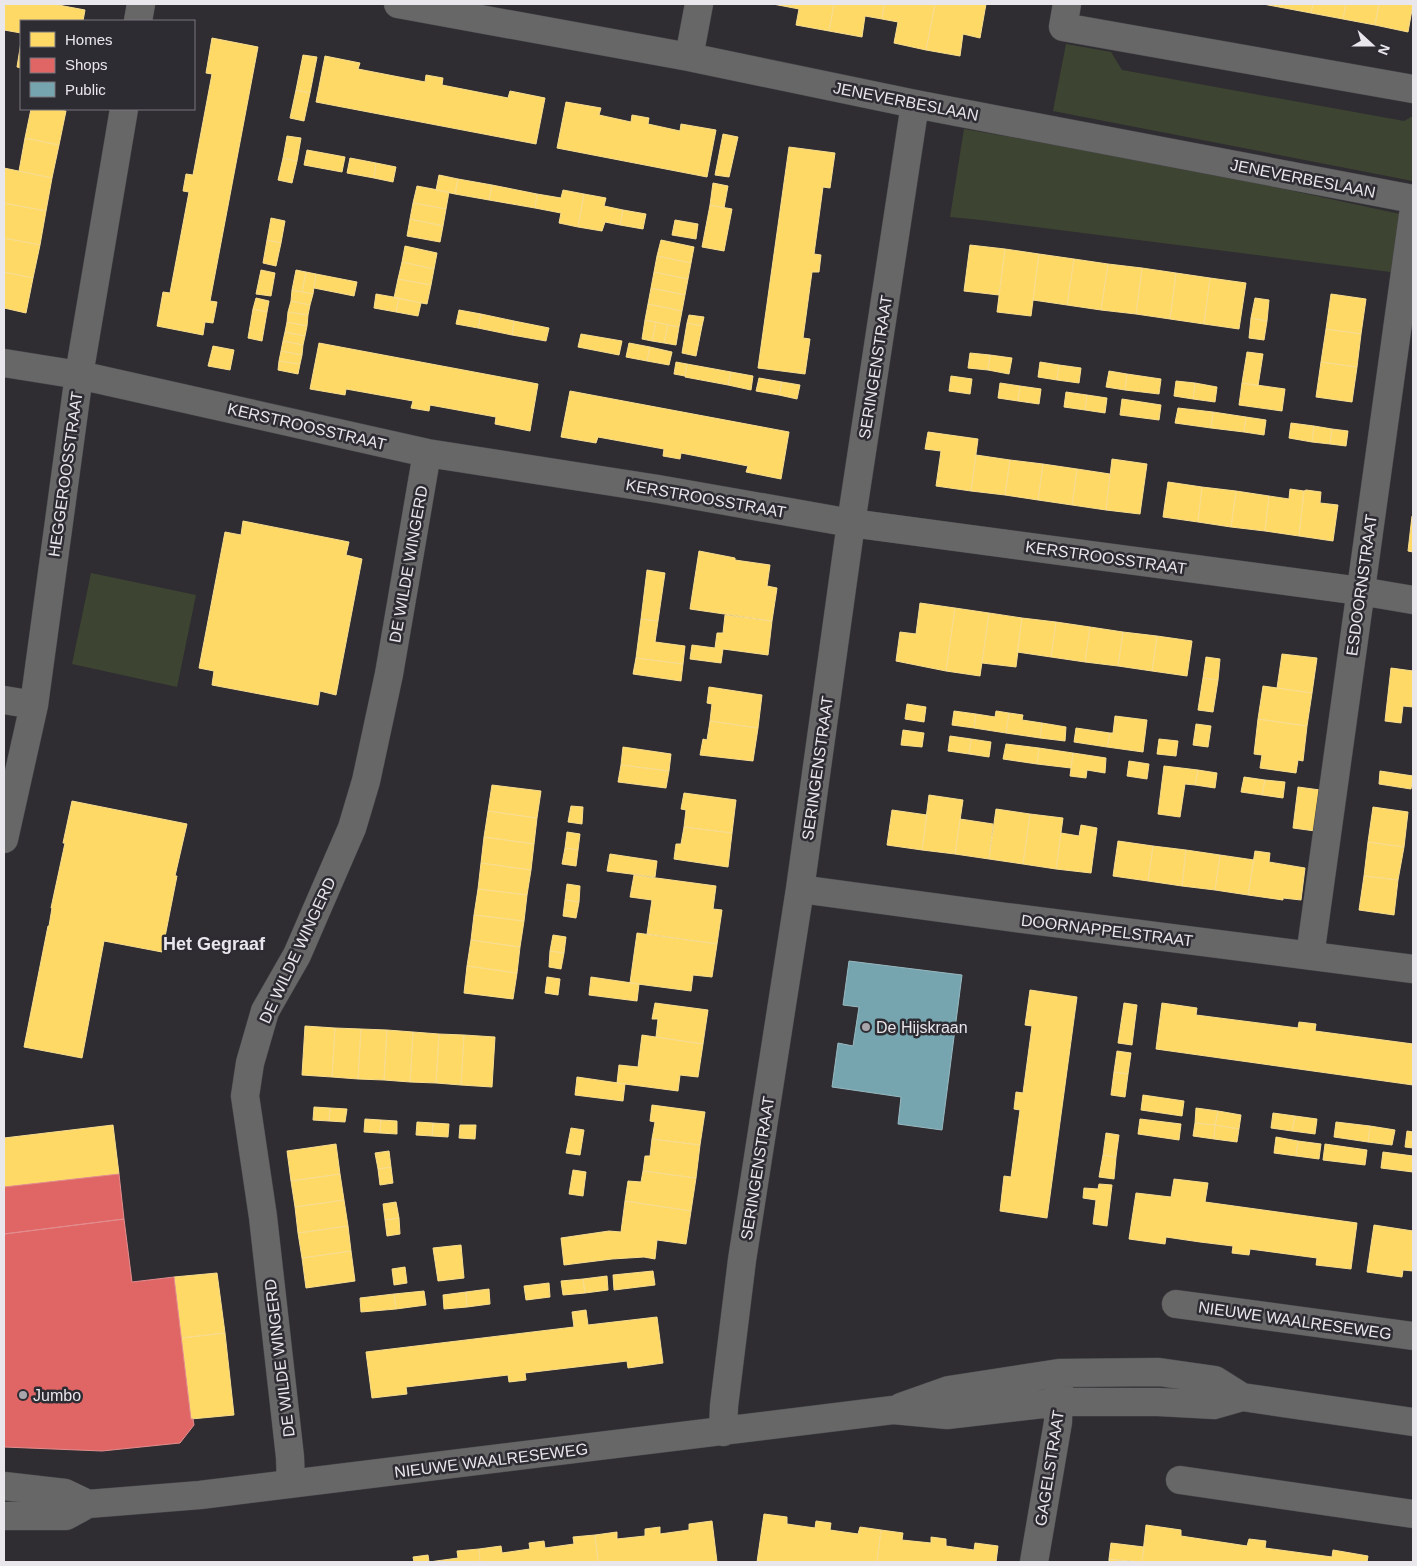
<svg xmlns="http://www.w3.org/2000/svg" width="1417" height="1566" font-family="Helvetica,sans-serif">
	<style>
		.green { fill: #3d4532 }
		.homes { fill: #ffd966; stroke: #f8dd8e }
		.shops { fill: #e06666; stroke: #e38d8e }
		.public { fill: #76a5af; stroke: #98b9c1 }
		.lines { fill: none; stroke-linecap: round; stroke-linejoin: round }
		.minor-casing { stroke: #49484b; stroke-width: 29 }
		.minor { stroke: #686768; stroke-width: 28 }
		.poi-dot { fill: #a8a6aa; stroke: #2e2c33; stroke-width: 2 }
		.labels { text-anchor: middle; stroke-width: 5; stroke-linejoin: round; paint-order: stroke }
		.street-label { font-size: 16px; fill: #e9e7eb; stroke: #2e2c33 }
		.poi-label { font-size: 16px; fill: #e9e7eb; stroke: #2e2c33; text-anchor: start }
		.neighbourhood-label { font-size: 18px; font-weight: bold; fill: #e9e7eb; stroke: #2e2c33 }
	</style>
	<rect width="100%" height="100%" fill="#2f2d32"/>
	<!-- green -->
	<path class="green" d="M1066,44L1111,52L1122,70L1404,121L1413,116V181L1053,111Z
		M964,129L1153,161L1400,214L1391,272L981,220L950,217Z
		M91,573L196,595L177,687L72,664Z"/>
	<!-- homes -->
	<path class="homes" d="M4,4H53L85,10L83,21H21V33L4,30Z
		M773,4H834L829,31L796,25L799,9Z
		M834,4H884L882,19L865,16L862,37L829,31Z
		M884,4H935L926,50L894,43L898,22L882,19Z
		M935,4H986L980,38L963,34L960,56L926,50Z
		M1263,4H1280L1279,7Z
		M1280,4H1313L1311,13L1279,7Z
		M1313,4H1346L1343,19L1311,13Z
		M1346,4H1379L1375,25L1343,19Z
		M1379,4H1413L1408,32L1375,25Z
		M212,38L258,47L210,301L217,302L213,323L205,322L203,335L157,326L163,292L170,293L189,192L183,191L186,174L193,175L212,74L206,73Z
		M21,42V68L17,67Z
		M303,55L317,57L310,93L296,90Z
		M325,56L360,63L358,69L425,82L426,75L443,78L442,85L508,98L510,91L545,98L536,144L316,102Z
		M296,90L310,93L304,121L290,118Z
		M566,102L601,108L599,115L631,122L632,115L649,118L648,124L680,131L681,124L716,130L707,177L557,148Z
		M31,109H52L66,111L59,145L25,138Z
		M723,134L738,137L729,177L715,175Z
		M287,136L301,138L297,161L283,158Z
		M25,138L59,145L52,178L19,171Z
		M789,147L835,153L830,188L823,187L814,254L821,255L819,272H812L803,338L810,339L805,374L758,368Z
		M307,150L345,157L342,172L304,165Z
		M283,158L297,161L292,183L278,180Z
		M350,158L376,163L374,178L347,173Z
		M376,163L396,167L393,182L374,178Z
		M4,168L52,178L46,211L4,203Z
		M439,175L458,179L455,194L436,190Z
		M458,179L492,185L489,200L455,194Z
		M713,183L728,186L724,208L710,205Z
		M492,185L537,194L535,208L489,200Z
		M417,186L449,192L446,209L413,203Z
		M563,190L584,194L578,227L559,223L561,213L535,208L537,194L561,198Z
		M584,194L606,198L604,206L623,210L620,225L605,222L602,231L578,227Z
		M4,203L46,211L40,245L4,238Z
		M413,203L446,209L443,226L410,219Z
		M710,205L732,209L724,251L702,247Z
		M623,210L646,214L643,229L620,225Z
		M271,218L285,221L281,243L267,240Z
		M410,219L443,226L440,242L407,236Z
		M675,220L698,224L696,239L672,235Z
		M4,238L40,245L33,278L4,272Z
		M267,240L281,243L276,266L263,263Z
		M661,240L694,247L691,263L657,256Z
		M970,245L1005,249L999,295L964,291Z
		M405,246L437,253L434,269L402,262Z
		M1005,249L1039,254L1031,316L997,312Z
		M1039,254L1074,259L1067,305L1033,300Z
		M657,256L691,263L688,279L654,272Z
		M1074,259L1108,264L1101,310L1067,305Z
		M402,262L434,269L431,285L398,279Z
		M1108,264L1142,268L1136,314L1101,310Z
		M1142,268L1176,273L1170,319L1136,314Z
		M261,270L275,273L271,296L256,294Z
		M296,270L306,272L302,292L292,290Z
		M4,272L33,278L26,313L4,308Z
		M306,272L316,274L313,294L302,292Z
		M654,272L688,279L685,295L651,288Z
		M1176,273L1210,278L1204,324L1170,319Z
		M316,274L357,282L354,296L314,288Z
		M1210,278L1246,283L1239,329L1204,324Z
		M398,279L431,285L427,304L394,298Z
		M651,288L685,295L682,311L648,304Z
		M292,290L313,294L310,305L291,301Z
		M376,294L399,298L396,312L374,308Z
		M1331,294L1366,299L1361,334L1326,329Z
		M256,298L269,301L267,312L253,309Z
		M399,298L421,303L418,316L396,312Z
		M1255,298L1269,300L1267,321L1251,318Z
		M291,301L310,305L308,315L288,312Z
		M648,304L682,311L679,327L645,320Z
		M253,309L267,312L262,341L248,338Z
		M459,310L481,314L478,328L456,324Z
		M288,312L308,315L307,326L287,322Z
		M481,314L514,321L512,335L478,328Z
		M689,315L704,317L702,326L687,323Z
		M1251,318L1267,321L1264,340L1249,338Z
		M645,320L656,322L652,341L642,339Z
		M514,321L549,328L546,341L512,335Z
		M287,322L307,326L305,336L285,332Z
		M656,322L668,325L664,343L652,341Z
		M687,323L702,326L696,356L682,353Z
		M668,325L679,327L676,345L664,343Z
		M1326,329L1361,334L1357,367L1321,362Z
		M285,332L305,336L303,345L283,341Z
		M581,334L622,341L619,355L578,347Z
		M283,341L303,345L302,355L281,351Z
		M319,343L538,384L530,431L495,424L496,417L430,405L429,411L411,408L413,401L346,389L345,395L310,389Z
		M629,343L650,347L647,361L626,357Z
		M213,346L234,350L230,370L208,366Z
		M650,347L672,352L669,365L647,361Z
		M281,351L302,355L300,364L279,361Z
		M1247,352L1263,354L1258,386L1242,383Z
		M970,353L990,355L988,370L968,368Z
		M990,355L1012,358L1009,374L988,370Z
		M279,361L300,364L298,374L278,370Z
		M676,362L687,364L685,376L674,374Z
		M1040,362L1059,365L1057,380L1038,377Z
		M1321,362L1357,367L1352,402L1316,397Z
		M687,364L731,372L728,385L685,377Z
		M1059,365L1081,368L1079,383L1057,380Z
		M1109,371L1127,374L1125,390L1106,387Z
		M731,372L753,376L751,390L728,385Z
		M1127,374L1161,379L1159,394L1125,390Z
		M951,376L972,379L970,394L949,391Z
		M759,378L782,382L779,395L756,391Z
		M1176,381L1195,383L1193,399L1174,396Z
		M782,382L800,385L797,399L779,395Z
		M1000,383L1020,386L1018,401L998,398Z
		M1195,383L1217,387L1215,402L1193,399Z
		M1242,383L1285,389L1282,411L1239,405Z
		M1020,386L1041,389L1039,404L1018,401Z
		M570,391L789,432L781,479L746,472L748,466L681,453L680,459L663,456L664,449L598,437L596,443L561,437Z
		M1066,392L1087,395L1085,410L1064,407Z
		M1087,395L1107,398L1105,413L1085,410Z
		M1122,399L1161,405L1159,420L1120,415Z
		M1178,408L1213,412L1211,428L1175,423Z
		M1213,412L1246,417L1244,432L1211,428Z
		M1246,417L1266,420L1264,435L1244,432Z
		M1291,423L1314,426L1312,442L1289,438Z
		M1314,426L1332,429L1330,444L1312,442Z
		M1332,429L1348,431L1346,446L1330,444Z
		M928,432L978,439L971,491L936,486L941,451L925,449Z
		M976,455L1010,460L1005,495L971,491Z
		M1112,459L1147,464L1140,514L1106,510Z
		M1010,460L1043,464L1038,500L1005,495Z
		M1043,464L1077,469L1072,505L1038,500Z
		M1077,469L1110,474L1106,510L1072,505Z
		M1168,482L1202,487L1198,522L1163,517Z
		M1202,487L1236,491L1231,527L1198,522Z
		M1290,489L1304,491L1299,536L1265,531L1269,496L1289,499Z
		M1306,490L1321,492L1320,503L1338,505L1333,541L1299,536L1304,491Z
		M1236,491L1269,496L1265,531L1231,527Z
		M1412,516H1413V552L1408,551Z
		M243,521L349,542L346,555L362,559L336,695L320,691L318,705L212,685L214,671L199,668L225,532L241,535Z
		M699,551L735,558V560L770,565L767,586L777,588L772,621L690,609Z
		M647,570L665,573L658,621L641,619Z
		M920,603L955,608L946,671L896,661L900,632L916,634Z
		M955,608L989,613L980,676L946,671Z
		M989,613L1022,618L1016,667L982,663Z
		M725,615L772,621L768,655L723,649L721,663L690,659L692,645L715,648L717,633H723Z
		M1022,618L1056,622L1051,657L1017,652Z
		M641,619L658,621L655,642L685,646L683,664L636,658Z
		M1056,622L1090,627L1085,662L1051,657Z
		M1090,627L1123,632L1118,666L1085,662Z
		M1123,632L1157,636L1152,671L1118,666Z
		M1157,636L1192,641L1187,676L1152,671Z
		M1282,654L1317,658L1312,693L1277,688Z
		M1206,657L1220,659L1218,680L1203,678Z
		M636,658L683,664L681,681L633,674Z
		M1391,668L1413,671V707L1403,706L1401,723L1385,721Z
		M1203,678L1218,680L1213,712L1198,710Z
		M1263,686L1312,693L1307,726L1258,719Z
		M709,687L762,695L758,728L710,721L712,704L707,703Z
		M907,704L926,707L924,722L905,719Z
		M954,711L976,714L974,728L952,725Z
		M996,711L1009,713L1006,733L974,728L976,714L995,717Z
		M1009,713L1023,715L1022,720L1042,723L1040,738L1006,733Z
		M1115,716L1147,720L1143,752L1107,747L1110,733H1113Z
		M1258,719L1307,726L1303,761L1298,760L1296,773L1260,768L1262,755L1254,754Z
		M710,721L758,728L753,761L700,755L703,739L707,740Z
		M1042,723L1066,727L1065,741L1040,738Z
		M1196,724L1211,726L1208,747L1193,745Z
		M1076,728L1110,733L1107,747L1074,742Z
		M903,730L924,733L922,747L901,745Z
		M950,736L971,739L969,754L948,751Z
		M971,739L991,742L989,757L969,754Z
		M1159,739L1178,741L1176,756L1157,754Z
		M1006,744L1039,748L1037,764L1003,759Z
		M623,747L671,754L669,771L621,765Z
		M1039,748L1073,753L1071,768L1037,764Z
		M1073,753L1106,758L1105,773L1087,770L1086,778L1070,776Z
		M1129,761L1149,764L1147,779L1127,776Z
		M621,765L669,771L666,788L618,782Z
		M1164,766L1198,770L1195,785L1185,784L1180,817L1158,814Z
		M1198,770L1217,773L1215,788L1195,785Z
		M1380,771L1413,776L1411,789L1379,784Z
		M1244,777L1265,780L1262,795L1241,792Z
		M1265,780L1285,782L1283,798L1262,795Z
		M492,785L541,791L537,818L488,811Z
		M1298,787L1320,790L1315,831L1293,828Z
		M684,793L736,800L732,833L684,827L686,810L681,809Z
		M929,795L963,800L955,854L922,850Z
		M72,801L187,824L175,876H177L162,952L104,941L82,1058L24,1047L48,926H49L52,908H51L65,843H63Z
		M571,806L583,807L582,824L568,822Z
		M1373,807L1408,812L1404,847L1368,842Z
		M996,809L1030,814L1023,864L989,859Z
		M892,810L927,815L922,850L887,845Z
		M488,811L537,818L534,844L484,837Z
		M1030,814L1063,818L1056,869L1023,864Z
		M960,819L993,824L989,859L955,854Z
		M1081,825L1097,828L1091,873L1056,869L1061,833L1079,836Z
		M684,827L732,833L728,867L674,859L676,844H681Z
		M567,832L580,834L578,850L565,848Z
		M484,837L534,844L531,870L481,863Z
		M1118,841L1153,846L1148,881L1113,876Z
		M1368,842L1404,847L1398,880L1364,876Z
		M1153,846L1186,850L1182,886L1148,881Z
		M565,848L578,850L576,866L562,864Z
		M1186,850L1220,855L1215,890L1182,886Z
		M1255,851L1270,853L1269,862L1305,868L1301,900L1283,898V900L1248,895Z
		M610,854L657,861L655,877L607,871Z
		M1220,855L1254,860L1248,895L1215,890Z
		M481,863L531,870L527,895L478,889Z
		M634,875L716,886L713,909L722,910L717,944L647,934L652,900L630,897Z
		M1364,876L1398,880L1394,915L1359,910Z
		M567,884L580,886L579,902L565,900Z
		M478,889L527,895L524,921L474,915Z
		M565,900L579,902L576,918L563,916Z
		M474,915L524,921L520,947L471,940Z
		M637,933L717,944L712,977L693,975L691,991L630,983Z
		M553,935L566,937L564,953L550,951Z
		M471,940L520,947L517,973L467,966Z
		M550,951L564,953L561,969L549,967Z
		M467,966L517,973L513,999L464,993Z
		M547,977L560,979L558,995L545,993Z
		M591,977L639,984L637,1001L589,995Z
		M1030,990L1077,997L1047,1218L1000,1211L1004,1176L1011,1177L1020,1110L1014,1109L1016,1092L1023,1093L1032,1026L1025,1025Z
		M655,1003L708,1010L703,1044L656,1037L658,1019H652Z
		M1124,1003L1137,1005L1132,1045L1118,1043Z
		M1162,1003L1197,1008L1196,1015L1298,1028L1299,1022L1316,1024L1315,1031L1413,1044V1085L1156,1049Z
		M305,1026L335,1028L332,1077L302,1075Z
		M335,1028L361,1029L358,1079L332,1077Z
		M361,1029L387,1030L384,1080L358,1079Z
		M387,1030L413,1032L410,1082L384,1080Z
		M413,1032L439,1034L436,1083L410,1082Z
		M439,1034L464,1035L461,1085L436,1083Z
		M464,1035L495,1037L492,1087L461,1085Z
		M642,1035L703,1044L698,1077L680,1075L678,1091L617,1083L619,1065L638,1067Z
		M1117,1051L1131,1053L1128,1074L1114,1072Z
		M1114,1072L1128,1074L1125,1097L1111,1095Z
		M577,1077L625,1084L623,1101L575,1095Z
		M1143,1095L1184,1101L1182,1116L1141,1110Z
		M652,1105L705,1112L700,1145L652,1139L655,1122L650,1121Z
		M314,1107L330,1108L329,1121L313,1120Z
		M330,1108L347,1109L345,1122L329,1121Z
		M1196,1108L1218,1111L1215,1125L1195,1123Z
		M1218,1111L1241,1115L1239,1129L1215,1125Z
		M1273,1113L1295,1116L1292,1131L1271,1128Z
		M1295,1116L1317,1119L1315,1134L1292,1131Z
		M365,1119L381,1120L380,1133L364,1132Z
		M1140,1119L1181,1124L1179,1140L1138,1134Z
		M381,1120L397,1121V1134L380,1133Z
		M417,1122L433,1123L432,1136L416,1135Z
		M1336,1122L1370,1126L1368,1142L1334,1137Z
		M433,1123L449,1124L448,1137L432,1136Z
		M1195,1123L1215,1125L1214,1139L1193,1136Z
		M113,1125L119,1174L4,1187V1138Z
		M460,1125H476L475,1139L459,1138Z
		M1215,1125L1239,1129L1237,1142L1214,1139Z
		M1370,1126L1395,1130L1392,1145L1368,1142Z
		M571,1128L584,1130L580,1155L566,1153Z
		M1407,1131L1413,1132V1148L1405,1147Z
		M1106,1133L1119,1135L1116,1157L1103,1155Z
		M1276,1137L1298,1141L1296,1156L1274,1153Z
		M652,1139L700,1145L696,1178L643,1171L645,1156H650Z
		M1298,1141L1321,1144L1319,1159L1296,1156Z
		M336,1144L340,1174L291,1181L287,1151Z
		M1325,1144L1367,1150L1365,1165L1323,1160Z
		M389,1151L391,1167L378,1169L375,1153Z
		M1383,1152L1413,1156V1172L1381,1168Z
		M1103,1155L1116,1157L1114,1179L1099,1177Z
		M391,1167L393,1183L380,1185L378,1169Z
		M573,1170L586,1172L583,1196L569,1194Z
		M643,1171L696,1178L691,1211L625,1201L628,1181L641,1182Z
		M340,1174L344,1200L295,1207L291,1181Z
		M1174,1179L1208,1183L1205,1202L1357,1223L1351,1269L1316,1265L1317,1258L1250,1249L1249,1255L1232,1253L1233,1246L1200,1242L1166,1237L1165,1244L1129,1239L1136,1193L1171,1197Z
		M1099,1184L1112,1185L1107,1226L1093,1224L1096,1200L1083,1198L1084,1188L1098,1189Z
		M344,1200L348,1226L298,1233L295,1207Z
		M625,1201L691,1211L686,1244L657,1240L655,1259L644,1257L612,1259L564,1265L561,1238L609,1231L621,1232Z
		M396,1202L399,1218L385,1220L383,1204Z
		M399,1218L400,1234L387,1236L385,1220Z
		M1374,1225L1413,1231V1271L1403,1270L1402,1277L1367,1272Z
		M348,1226L351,1251L302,1258L298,1233Z
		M461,1245L464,1278L438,1281L433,1248Z
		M351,1251L355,1281L306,1288L302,1258Z
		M405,1267L407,1283L394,1285L392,1269Z
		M653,1271L655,1285L614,1290L613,1275Z
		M217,1273L225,1333L181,1338L174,1277Z
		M607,1276L608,1290L585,1293L583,1279Z
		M583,1279L585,1293L563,1295L561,1281Z
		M549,1283L550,1297L526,1300L524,1286Z
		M489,1289L490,1304L467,1307L466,1292Z
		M424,1291L426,1305L396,1309L394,1294Z
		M466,1292L467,1307L444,1309L443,1295Z
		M394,1294L396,1309L361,1312L360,1298Z
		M586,1310L588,1325L657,1317L663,1363L628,1368L627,1361L525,1373L526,1380L509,1382L508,1375L406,1387L407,1394L372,1398L366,1352L574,1327L572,1312Z
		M225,1333L234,1415L191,1419L181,1338Z
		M764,1514L787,1517V1524L815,1528L816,1521L831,1523L830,1530L858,1534L860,1527L881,1530L877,1562H757Z
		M712,1521L717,1562H598L595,1535L617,1532V1539L645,1536V1529L660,1527V1534L689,1530V1524Z
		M1146,1525L1181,1530V1536L1247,1546L1249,1539L1266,1541L1265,1548L1332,1557L1333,1550L1368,1556L1367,1562H1142Z
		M881,1530L903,1533L902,1540L931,1543V1537L946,1539V1546L974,1550L975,1543L998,1546L996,1562H877Z
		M595,1535L598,1562H480L479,1549L501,1546L502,1553L530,1549L529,1543L544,1541L545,1548L574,1544L573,1537Z
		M1111,1543L1144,1547L1142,1562L1109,1559Z
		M479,1549L480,1562H414L413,1557L428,1555L429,1562L458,1558L457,1551Z
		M1109,1559L1136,1562H1109Z"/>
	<!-- shops -->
	<path class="shops" d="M119,1174L124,1219L4,1234V1187Z
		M124,1219L132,1282L174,1277L191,1419H193L194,1425L180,1443L102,1451L4,1447V1234Z"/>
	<!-- public -->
	<path class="public" d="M849,961L962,975L942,1130L898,1124L901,1097L832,1087L838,1043L853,1046L859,1007L843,1005Z"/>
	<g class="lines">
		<!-- minor casing -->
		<g class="minor-casing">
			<path id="minor" d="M398,4L689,57L915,104L1413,199
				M1067,4L1063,27L1413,89
				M138,21L141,4
				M689,57L699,4
				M4,363L79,375L427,453L658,489L851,523L1360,591L1413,600
				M4,700L34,705
				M4,839L34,705L79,375L124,109
				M800,889L1007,917L1413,969
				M1310,956L1413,215
				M1176,1304L1413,1336
				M901,1407L949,1390L1059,1373L1159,1372L1215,1380L1242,1397L1413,1422
				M723,1432L724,1406L742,1260L800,889L851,523L915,104
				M1180,1480L1413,1514
				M291,1484L290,1457L263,1217L245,1096L250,1063L265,1011L297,955L352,828L366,781L389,674L427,453
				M4,1486L65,1493L88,1504
				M4,1516H66L88,1504L200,1495L893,1410L947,1415L1060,1402H1158L1214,1405L1242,1397
				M1034,1562L1058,1422L1059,1384"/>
		</g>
		<!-- minor -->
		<use href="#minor" class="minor"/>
	</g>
	<!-- markers -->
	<g class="poi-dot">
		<circle cx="866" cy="1027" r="5"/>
		<circle cx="23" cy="1395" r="5"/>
	</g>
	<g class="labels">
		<!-- street labels -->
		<g class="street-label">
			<text transform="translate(906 101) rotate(11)" y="6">JENEVERBESLAAN</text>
			<text transform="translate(1303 178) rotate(11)" y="6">JENEVERBESLAAN</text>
			<text transform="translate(875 367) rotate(-81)" y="6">SERINGENSTRAAT</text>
			<text transform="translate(307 426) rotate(13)" y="6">KERSTROOSSTRAAT</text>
			<text transform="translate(65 474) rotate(-82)" y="6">HEGGEROOSSTRAAT</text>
			<text transform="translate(706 498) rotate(10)" y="6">KERSTROOSSTRAAT</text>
			<text transform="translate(1106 557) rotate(8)" y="6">KERSTROOSSTRAAT</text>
			<text transform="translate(408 564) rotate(-80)" y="6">DE WILDE WINGERD</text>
			<text transform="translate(1361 585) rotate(-82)" y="6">ESDOORNSTRAAT</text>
			<text transform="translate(817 768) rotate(-82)" y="6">SERINGENSTRAAT</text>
			<text transform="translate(1107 930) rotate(7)" y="6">DOORNAPPELSTRAAT</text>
			<text transform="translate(297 950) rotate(-65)" y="6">DE WILDE WINGERD</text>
			<text transform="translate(757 1168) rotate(-81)" y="6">SERINGENSTRAAT</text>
			<text transform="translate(1295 1320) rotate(8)" y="6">NIEUWE WAALRESEWEG</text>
			<text transform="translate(279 1358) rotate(-97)" y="6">DE WILDE WINGERD</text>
			<text transform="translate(491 1460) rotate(-7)" y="6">NIEUWE WAALRESEWEG</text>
			<text transform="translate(1049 1468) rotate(-81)" y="6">GAGELSTRAAT</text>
		</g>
		<!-- poi labels -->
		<g class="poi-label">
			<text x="876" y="1033">De Hijskraan</text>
			<text x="33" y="1401">Jumbo</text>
		</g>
		<!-- neighbourhood labels -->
		<g class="neighbourhood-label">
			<text x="214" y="950">Het Gegraaf</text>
		</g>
	</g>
	<!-- border -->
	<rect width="1417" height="1566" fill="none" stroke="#e9e7eb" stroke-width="10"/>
	<!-- legend -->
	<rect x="20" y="20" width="175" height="90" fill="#2e2c33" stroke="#79777d"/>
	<rect x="30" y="32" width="25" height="15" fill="#ffd966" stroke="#79777d"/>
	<text x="65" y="45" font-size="15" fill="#e9e7eb">Homes</text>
	<rect x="30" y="58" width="25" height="15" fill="#e06666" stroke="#79777d"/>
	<text x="65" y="70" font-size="15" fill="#e9e7eb">Shops</text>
	<rect x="30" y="82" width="25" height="15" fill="#76a5af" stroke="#79777d"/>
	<text x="65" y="95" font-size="15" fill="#e9e7eb">Public</text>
	<!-- north arrow -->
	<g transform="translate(1372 45) rotate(111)" stroke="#2e2c33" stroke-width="4" paint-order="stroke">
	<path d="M0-4L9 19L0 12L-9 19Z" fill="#e9e7eb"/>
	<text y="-8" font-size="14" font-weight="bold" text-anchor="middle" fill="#e9e7eb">N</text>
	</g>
</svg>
